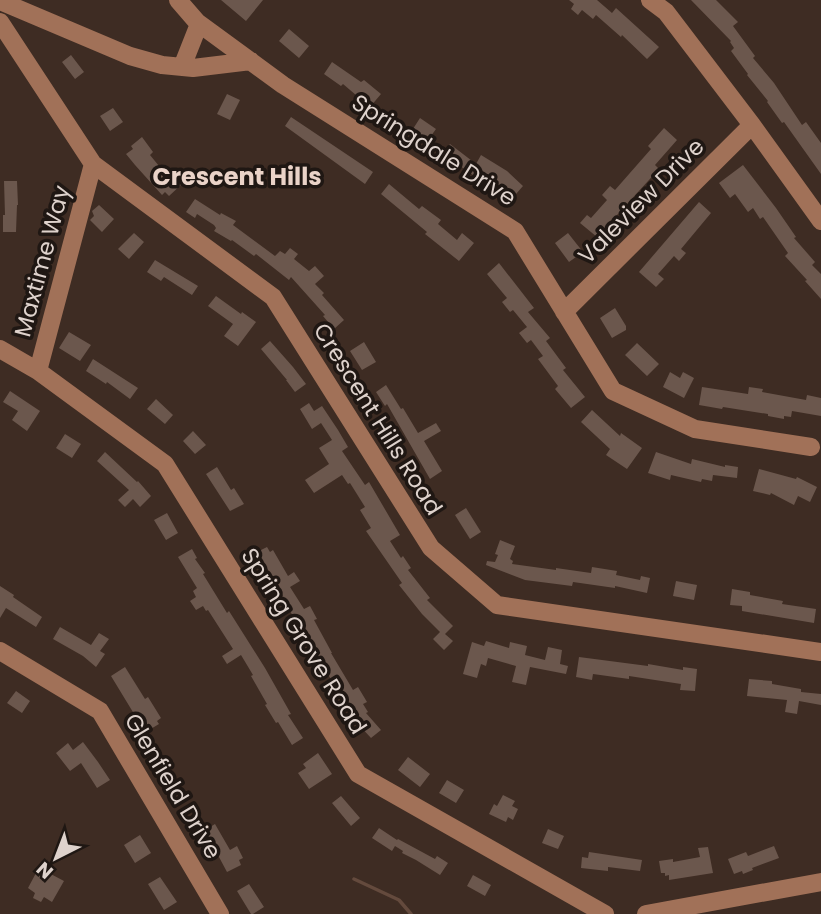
<svg xmlns="http://www.w3.org/2000/svg" width="821" height="914" font-family="Poppins,sans-serif">
	<style>
		.lines { fill: none; stroke-linecap: round; stroke-linejoin: round }
		.stream { stroke: #644a3d; stroke-width: 3.5 }
		.building { fill: #6b574d }
		.minor { stroke: #a17158; stroke-width: 18 }
		.labels { text-anchor: middle; stroke-width: 7; stroke-linejoin: round; paint-order: stroke }
		.street-label { font-size: 23px; fill: #ded2cc; stroke: #1f1713 }
		.neighbourhood-label { font-size: 24px; font-weight: bold; fill: #ead3c8; stroke: #1f1713 }
	</style>
	<rect width="100%" height="100%" fill="#3e2c23"/>
	<g class="lines">
		<!-- stream -->
		<path class="stream" d="M354,879L399,900L411,914"/>
	</g>
	<!-- building -->
	<path class="building" d="M221,0H263L246,21Z
		M569,0H597L612,13L616,8L659,47L647,59L622,35L621,37L596,15L593,19L582,10L578,15L571,9L574,4Z
		M691,0H716L738,22L733,26L755,56L753,58L774,83L802,125L806,122L821,143V174L784,122L782,123L767,102L768,101L747,75L748,74L731,51L734,48L730,42L731,41Z
		M289,29L309,46L299,58L279,41Z
		M71,55L84,72L75,79L62,62Z
		M332,62L361,82L364,80L381,94L370,107L343,84L341,86L324,74Z
		M227,94L240,100L230,120L217,114Z
		M113,108L123,122L110,131L100,116Z
		M291,117L373,172L365,184L285,126Z
		M420,118L436,129L426,143L411,132Z
		M664,128L677,140L655,165L659,169L597,237L580,223L587,215L591,218L607,200L602,195L610,186L615,190L651,149L648,146Z
		M142,137L153,152L150,155L168,177L172,173L182,184L169,196L165,192L162,195L135,165L126,154L133,149L131,146Z
		M450,144L476,164L481,155L507,171L523,186L509,202L484,180L483,182L443,154Z
		M743,165L776,208L796,237L794,238L815,262L812,265L821,274V299L805,281L807,280L785,256L788,253L763,217L760,219L753,208L748,212L735,194L730,198L719,183Z
		M4,181H17L18,205H17L16,232H3V215H5Z
		M389,184L419,209L422,206L441,220L438,224L457,240L462,233L474,243L459,261L425,234L427,232L381,194Z
		M195,199L220,215L221,213L236,221L233,225L275,256L280,251L285,254L290,248L298,254L294,259L309,271L315,266L324,276L315,284L324,293L322,295L344,320L334,329L323,316L325,315L291,277L289,280L256,254L254,256L232,240L231,241L214,231L216,228L214,225L197,214L195,218L186,212Z
		M699,202L711,213L681,249L686,253L679,261L674,256L658,274L664,279L656,287L639,272Z
		M99,205L114,219L102,232L90,220L94,216L92,211Z
		M134,233L144,242L129,259L118,249Z
		M568,233L583,252L569,262L555,243Z
		M155,260L198,286L192,295L164,277L161,281L147,272Z
		M499,263L534,308L528,312L550,338L546,341L566,368L563,370L585,397L571,408L555,389L558,386L538,359L543,356L531,340L527,343L519,333L527,327L513,310L510,312L502,302L507,298L487,274Z
		M216,296L241,314L242,312L256,322L238,346L224,336L233,324L208,306Z
		M615,308L626,326V330L612,338L600,318Z
		M69,332L91,345L80,361L59,348Z
		M270,341L293,367L306,384L295,392L286,380H287L261,349Z
		M364,342L376,362L362,370L350,351Z
		M637,343L659,364L647,376L625,355Z
		M93,359L138,388L130,399L107,382L106,384L86,371Z
		M670,372L680,378L683,372L694,378L684,398L663,387Z
		M386,385L401,409L403,408L418,433L436,423L441,431L424,441L442,471L430,479L387,404L385,406L376,392Z
		M702,387L748,394L749,387L763,389L762,392L806,400L807,395L821,398V416L792,411L791,417L784,416V419L768,416V414L723,407L722,409L699,405Z
		M10,391L40,411L27,431L12,420L18,411L3,402Z
		M156,399L173,415L165,424L147,409Z
		M309,403L314,411L322,406L338,430L348,447L342,451L365,485L369,482L400,535L390,541L401,558L403,556L411,568L408,570L430,598L427,600L453,626L445,634L453,641L444,650L433,639L440,632L422,614L399,585L402,583L366,531L371,528L360,510L365,507L350,483L348,484L342,475L314,493L305,480L329,464L319,448L332,440L321,423L312,429L300,409Z
		M592,410L620,436L621,433L642,448L627,469L606,455L610,449L581,422Z
		M193,431L206,445L195,454L183,441Z
		M65,434L81,444L72,458L56,448Z
		M105,452L137,482L138,481L151,496L140,507L133,499L125,507L118,500L129,490L97,461Z
		M656,452L691,464L692,459L725,467V465L738,467L737,478L713,475L712,481L702,479L701,482L671,475L670,480L648,473Z
		M217,467L231,490L234,488L244,504L230,511L206,474Z
		M759,469L796,479L797,477L817,487L810,502L798,496L794,505L771,493L770,495L753,491Z
		M466,508L481,532L470,539L455,515Z
		M167,513L178,533L166,540L154,520Z
		M500,540L515,546L510,559L513,561L512,564L556,570V568L591,573L592,567L617,571L616,575L640,580L641,576L650,578L647,593L615,586V588L573,582L572,586L525,580L486,565L487,561L495,562L498,555L495,554Z
		M267,547L270,552L273,550L288,576L294,572L300,581L290,587L304,609L310,606L317,619L314,620L332,653H331L353,690L358,687L367,702L363,704L368,712L366,713L381,730L371,738L358,724L335,687L302,627L300,628L274,584L276,583L257,552Z
		M192,549L197,558L195,559L205,573L203,574L227,613L229,611L265,668L291,714L288,715L303,738L292,745L278,722L276,723L265,705L267,704L251,676L253,675L241,655L227,664L222,656L233,649L208,610L206,611L203,606L196,610L190,601L196,597L193,591L197,588L178,557Z
		M676,581L697,585L694,600L673,596Z
		M0,586L14,595L13,597L42,617L36,627L6,608L0,618Z
		M732,589L750,592V595L783,601L782,604L816,609L814,623L742,611V606L730,605Z
		M60,627L91,645L99,633L109,639L100,651L105,654L96,667L83,656L53,639Z
		M486,641L509,648L510,642L527,646L525,655L545,660L548,647L562,650L560,664L568,666L566,674L530,667L526,685L512,682L516,666L488,658L486,666L481,664L477,678L463,674L472,642L484,646Z
		M579,657L648,666V664L683,670V667L697,669L695,691L680,690L681,684L629,676V679L593,674L592,680L576,677Z
		M125,667L145,699L148,697L161,718L157,721L159,724L149,730L146,725L142,727L111,676Z
		M749,679L772,681V684L801,689V692L821,694V705L799,701L797,714L785,712L787,700L747,696Z
		M16,691L30,701L22,713L7,703Z
		M83,742L98,762L110,780L97,788L81,763L70,771L56,753L68,743L73,750Z
		M318,753L332,774L309,789L298,773L306,768L303,764Z
		M408,757L430,774L420,787L398,770Z
		M447,780L464,790L456,803L439,793Z
		M503,795L515,801L512,806L518,809L513,820L508,817L506,822L489,814L494,804L497,806Z
		M341,796L360,818L351,826L332,803Z
		M215,824L230,850L237,846L243,858L239,860L241,865L227,872L212,844L211,845L202,832Z
		M379,828L397,840L398,839L435,859L437,856L448,863L440,875L416,860L402,853L403,851L395,846L392,851L372,838Z
		M548,829L564,836L558,849L542,843Z
		M140,835L151,853L135,863L124,845Z
		M774,846L779,858L752,868L753,870L743,874L742,871L734,874L728,859L746,852L748,856Z
		M708,847L713,873L669,880V875L665,876V873H661L659,861L673,859V862L700,857L698,848Z
		M589,852L642,860L640,871L608,867V871L581,868L582,857L588,858Z
		M47,872L64,881L52,902L44,897L41,902L33,898L35,893L28,888L36,873L44,878Z
		M473,875L491,885L485,896L467,886Z
		M160,877L177,902L164,910L148,884Z
		M249,884L264,907L253,914H251L237,891Z"/>
	<g class="lines">
		<!-- minor -->
		<path class="minor" d="M178,0L197,22L283,85L515,231L613,391L695,429L811,447
			M650,0L666,12L752,125L821,221
			M0,1L130,56L162,65L193,68L251,61
			M0,22L93,164L273,297L431,548L497,605L821,652
			M182,67L199,24
			M564,312L752,125
			M0,349L38,371L165,464L358,774L605,914
			M38,371L93,164
			M0,651L100,711L220,914
			M646,914L821,882"/>
	</g>
	<g class="labels">
		<!-- street labels -->
		<g class="street-label">
			<text transform="translate(434 150) rotate(32)" y="8">Springdale Drive</text>
			<text transform="translate(641 201) rotate(-45)" y="8">Valeview Drive</text>
			<text transform="translate(42 261) rotate(-75)" y="8">Maxtime Way</text>
			<text transform="translate(378 419) rotate(58)" y="8">Crescent Hills Road</text>
			<text transform="translate(304 641) rotate(58)" y="8">Spring Grove Road</text>
			<text transform="translate(173 786) rotate(59)" y="8">Glenfield Drive</text>
		</g>
		<!-- neighbourhood labels -->
		<g class="neighbourhood-label">
			<text x="237" y="185">Crescent Hills</text>
		</g>
	</g>
	<!-- north arrow -->
	<g transform="translate(56 858) rotate(222)" stroke="#1f1713" stroke-width="5" paint-order="stroke">
	<path d="M0-5L12 26L0 18L-12 26Z" fill="#ded2cc"/>
	<text y="-10" font-size="19" font-weight="bold" text-anchor="middle" fill="#ded2cc">N</text>
	</g>
</svg>
